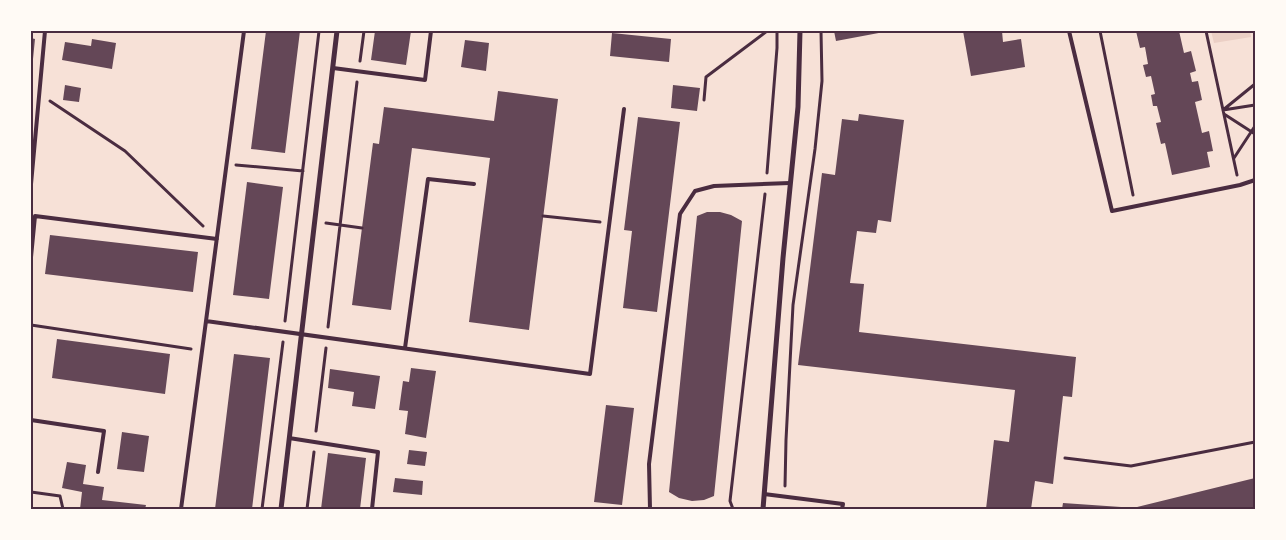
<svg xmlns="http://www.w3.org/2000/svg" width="1286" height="540" font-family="'Golos Text',sans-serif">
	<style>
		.green { fill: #ebcfc5 }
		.building { fill: #644757 }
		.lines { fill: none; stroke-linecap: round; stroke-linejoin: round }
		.path { stroke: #4a2c40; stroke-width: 3 }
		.service { stroke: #4a2c40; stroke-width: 4 }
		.minor { stroke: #4a2c40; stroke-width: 5 }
		.neatline { fill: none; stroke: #4a2c40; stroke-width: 2 }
	</style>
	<rect width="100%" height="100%" fill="#f7e1d7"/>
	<!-- green -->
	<path class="green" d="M1211,31H1250L1251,37L1214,43Z"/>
	<!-- building -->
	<path class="building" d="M266,31H300L285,153L251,149Z
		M375,31H411L406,65L371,60Z
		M834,31H884V32L836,41Z
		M963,31H1002L1003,42L1021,39L1025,67L971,76Z
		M1136,31H1179L1184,53L1191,51L1196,71L1190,73L1192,82L1198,81L1202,100L1195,102L1202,133L1209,131L1213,151L1207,152L1210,167L1172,175L1165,143L1161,144L1156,123L1161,122L1157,106H1153L1151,95L1155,94L1151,76L1146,77L1143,65L1148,64L1145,47L1140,48Z
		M612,33L671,39L669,62L610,56Z
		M31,38L35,39L33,59H31Z
		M92,39L116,43L112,69L62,60L65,42L91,46Z
		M465,40L489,43L486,71L461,67Z
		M65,85L81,88L79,102L63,100Z
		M673,85L700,88L697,111L671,108Z
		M498,91L558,99L529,330L469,322L490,158L412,148L391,310L352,305L373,143L379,144L384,107L494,121Z
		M859,114L904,120L891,222L878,220L876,233L857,231L850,283L864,284L859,332L1076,357L1072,397L1063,396L1053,484L1035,481L1031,509H986L994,440L1009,442L1015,390L798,365L822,173L835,175L842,119L858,121Z
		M638,117L680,122L657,312L623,308L632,231L624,230Z
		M247,182L283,187L269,299L233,295Z
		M707,212H720L731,215L742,221L714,496L704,500L692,501L679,498L669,492L697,216Z
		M50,235L198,252L193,292L45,274Z
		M57,339L170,354L165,394L52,378Z
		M234,354L270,358L252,509H215Z
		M411,368L436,371L426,438L405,434L408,411L399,410L403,381L409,382Z
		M330,369L380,376L375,409L352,406L354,392L328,388Z
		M606,405L634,408L622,505L594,502Z
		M122,432L149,436L144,472L117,469Z
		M409,450L427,452L425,466L407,464Z
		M328,453L366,458L360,509H321Z
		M67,462L86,465L83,484L104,487L102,500L146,505L145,509H80L82,492L62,488Z
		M395,478L423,481L422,495L393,492Z
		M1255,478V509H1133V508Z
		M1063,503L1121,507V509H1062Z"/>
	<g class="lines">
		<!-- path -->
		<path class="path" d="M1100,31L1133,195
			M1206,31L1237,175
			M360,61L364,31
			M1255,84L1223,110L1255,105
			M704,100L706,77L767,31
			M50,101L125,151L203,226
			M1224,114L1255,134
			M1234,158L1255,126
			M236,165L303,171
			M767,173L777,48V31
			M543,216L600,222
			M326,223L362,228
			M285,321L319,31
			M31,325L191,349
			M328,327L357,82
			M316,431L326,348
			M1065,458L1131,466L1255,442
			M785,486L786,440L793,305L815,149L822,81L821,31
			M31,492L60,496L63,509
			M262,509L283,342
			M307,509L314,452
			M733,509L730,501L765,194"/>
		<!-- service -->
		<path class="service" d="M1069,31L1112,211L1240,185L1255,180
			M333,68L425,80L431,31
			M31,184L45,31
			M31,257L35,216L217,239
			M206,321L244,31
			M405,348L428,179L474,184
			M31,420L104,431L98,472
			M289,438L378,452L372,509
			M764,494L843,504L842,509
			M181,509L206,321L590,374L624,109
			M650,509L649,464L680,214L695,191L714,186L790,183"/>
		<!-- minor -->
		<path class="minor" d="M281,509L337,31
			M763,509L783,258L798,107L800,31"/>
	</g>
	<!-- border -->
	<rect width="1286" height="540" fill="none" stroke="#fffaf5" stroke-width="65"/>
	<rect x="32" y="32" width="1222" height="476" class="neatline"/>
</svg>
